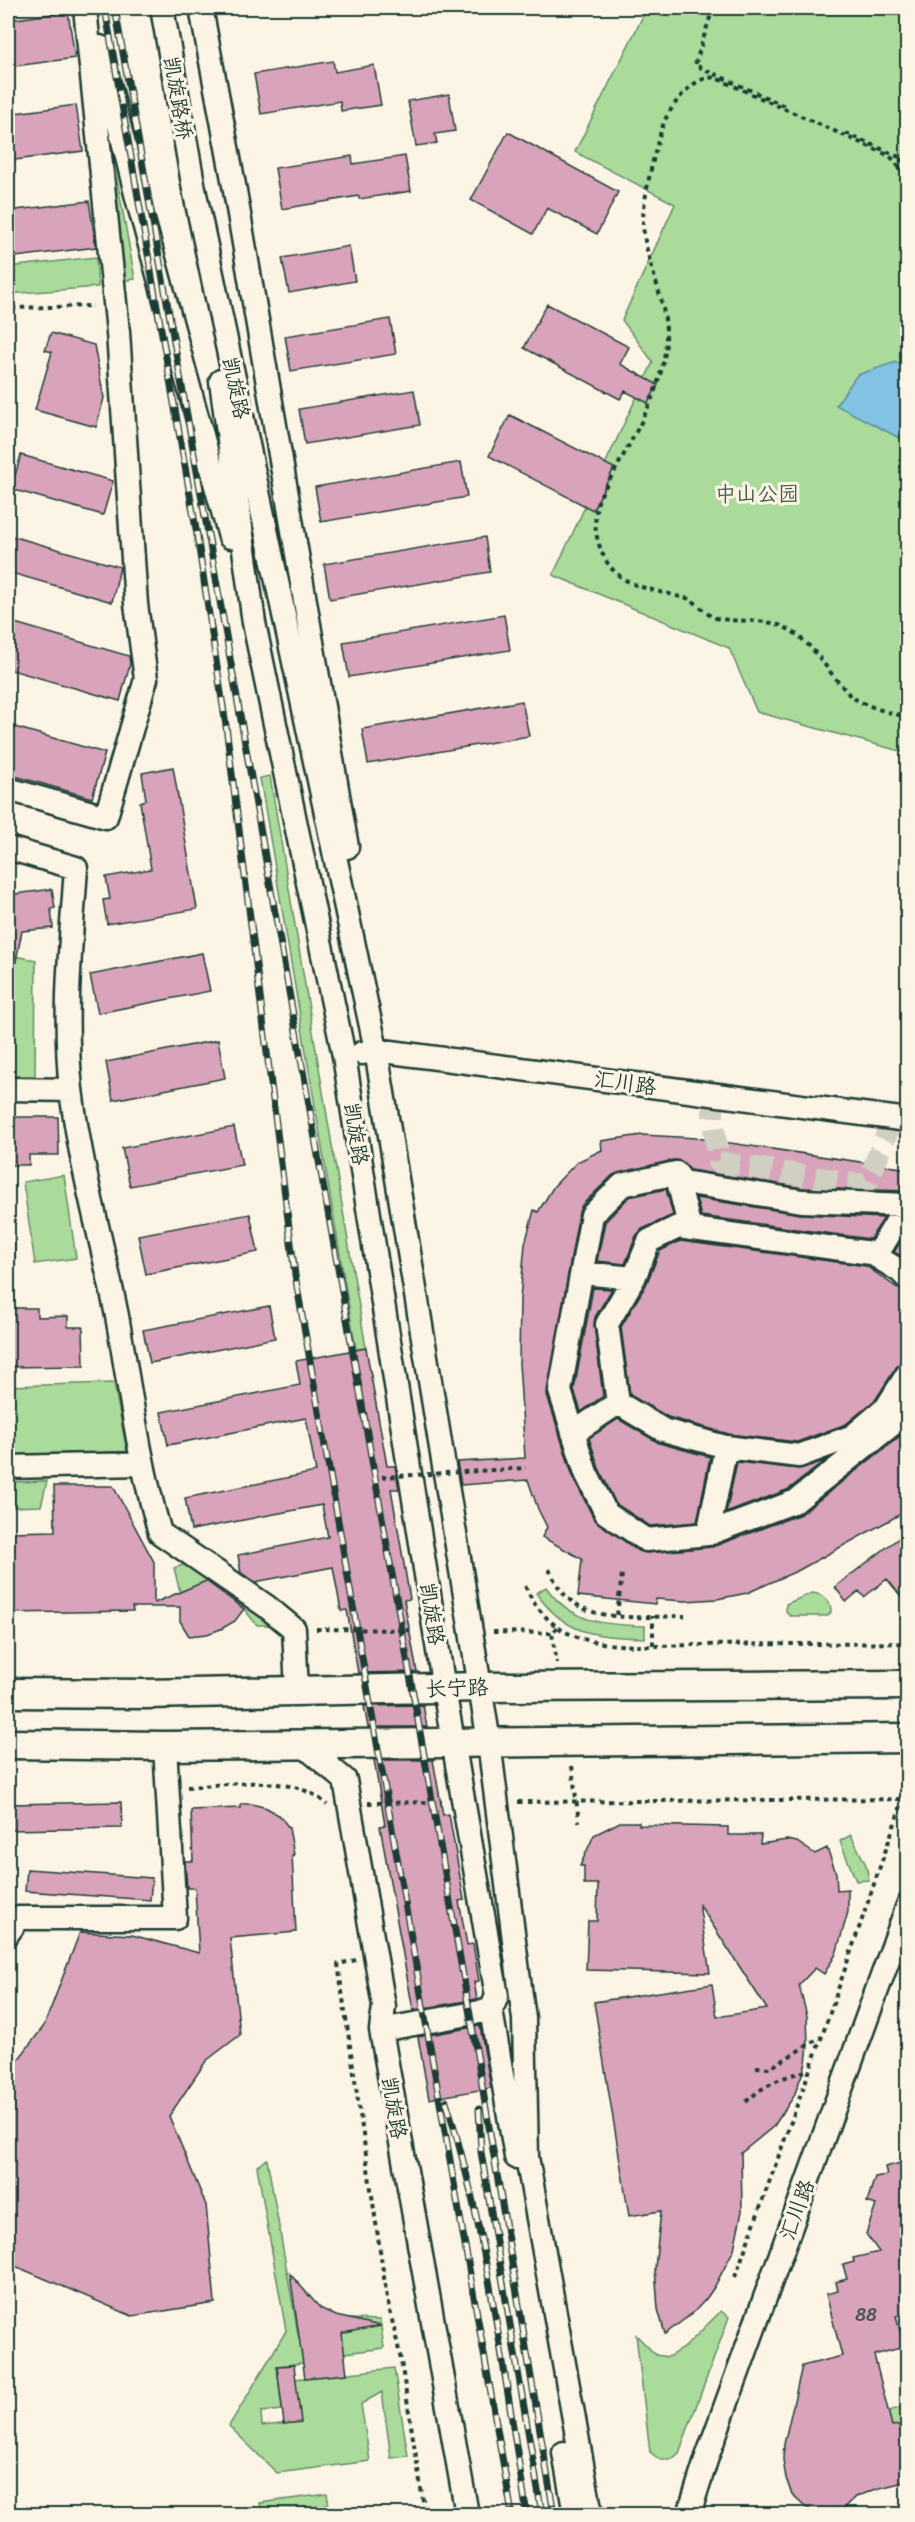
<svg xmlns="http://www.w3.org/2000/svg" width="915" height="2522" font-family="Sriracha,'LXGW WenKai TC',sans-serif">
	<style>
		.green { fill: #aadb9b; stroke: #648c68; stroke-width: 1.5 }
		.water { fill: #84c2e4; stroke: #5c8d9e; stroke-width: 1.5 }
		.building { fill: #d9a4bb; stroke: #1f3d34; stroke-width: 1.5 }
		.lines { fill: none; stroke-linecap: round; stroke-linejoin: round }
		.minor-tunnel { stroke: #d0d0c2; stroke-width: 22; stroke-dasharray: 22 11; stroke-linecap: butt }
		.minor-casing { stroke: #1f3d34; stroke-width: 27 }
		.major-casing { stroke: #1f3d34; stroke-width: 33 }
		.path { stroke: #1f3d34; stroke-width: 4; stroke-dasharray: 4.5 4.5; stroke-linecap: butt }
		.minor { stroke: #fcf5e5; stroke-width: 22 }
		.major { stroke: #fcf5e5; stroke-width: 28 }
		.rail-casing { stroke: #1f3d34; stroke-width: 7 }
		.rail { stroke: #fcf5e5; stroke-width: 4.5; stroke-dasharray: 14; stroke-linecap: butt }
		.path-bridge { stroke: #1f3d34; stroke-width: 4; stroke-dasharray: 4.5 4.5; stroke-linecap: butt }
		.labels { text-anchor: middle; stroke-width: 6; stroke-linejoin: round; paint-order: stroke }
		.number-label { font-size: 18px; fill: #4e5756 }
		.street-label { font-size: 21px; fill: #1f3d34; stroke: #fcf5e5 }
		.park-label { font-size: 21px; fill: #3b5d49; stroke: #fcf5e5 }
	</style>
	<rect width="100%" height="100%" fill="#fcf5e5"/>
	<filter id="ink" filterUnits="userSpaceOnUse"><feTurbulence type="fractalNoise" baseFrequency=".0167" numOctaves="2"/><feDisplacementMap in="SourceGraphic" scale="12" xChannelSelector="R" yChannelSelector="G"/><feConvolveMatrix kernelMatrix="1 2 1 2 8 2 1 2 1" color-interpolation-filters="sRGB"/></filter>
	<g filter="url(#ink)">
		<!-- green -->
		<path class="green" d="M647,8H907V753L757,712L729,648L553,575L653,362L622,320L675,204L575,152Z
			M98,74L135,279L120,281Z
			M96,257L98,287L8,294V267Z
			M270,776L366,1348L356,1350L260,778Z
			M8,955L36,960L35,1076H8Z
			M64,1175L76,1258L35,1264L23,1182Z
			M8,1234H15V1285H8Z
			M114,1383L127,1452L8,1455V1386Z
			M47,1481L41,1506L14,1507L13,1482Z
			M192,1562L273,1625H257L244,1609L209,1580L180,1592L174,1568Z
			M546,1587C571,1623 605,1625 645,1626V1638C595,1636 567,1636 536,1593Z
			M812,1593C823,1594 831,1600 831,1612L828,1616H790L786,1611V1604Z
			M851,1835L866,1865L869,1880L856,1881L840,1841Z
			M267,2159L299,2339L352,2332L351,2319L380,2320L384,2348L345,2353V2358L277,2366L282,2410L261,2412L262,2426L300,2422L295,2379L394,2368L408,2456L391,2458L382,2392L361,2404L370,2461L277,2473L229,2426L286,2331L257,2166Z
			M721,2311L729,2317L679,2453L672,2459H659L650,2452L636,2335L656,2355L668,2357L685,2347Z
			M907,2406V2444L904,2445L889,2427L885,2412Z
			M327,2494L329,2505L262,2514L260,2503Z"/>
		<!-- water -->
		<path class="water" d="M896,362L907,371V442L836,405L857,375Z"/>
		<!-- building -->
		<path class="building" d="M68,12L75,58L8,67V20Z
			M333,61L335,72L374,65L381,105L341,111L340,101L261,114L254,74Z
			M449,94L455,131L435,134L437,143L416,146L408,101Z
			M76,105L83,151L8,161V114Z
			M508,132L618,192L597,234L547,208L533,234L471,200Z
			M352,156L353,164L405,156L411,191L359,199V196L282,209L275,168Z
			M89,201L96,247L8,258V211Z
			M349,246L355,281L289,293L282,258Z
			M547,304L629,347L620,364L658,385L648,403L625,391L620,399L524,348Z
			M390,319L396,354L291,371L285,336Z
			M51,333L94,345L104,398L96,427L35,410L52,352L45,350Z
			M414,390L420,425L305,444L299,409Z
			M510,415L614,468L593,510L489,456Z
			M21,455L113,481L103,515L11,489Z
			M461,462L467,497L321,522L315,487Z
			M8,535L120,567L112,602L8,572Z
			M485,537L490,572L330,599L324,564Z
			M504,615L510,650L349,677L343,642Z
			M8,621L129,656L130,664L120,701L8,669Z
			M522,701L529,736L368,764L362,729Z
			M8,725L105,753L92,798L8,774Z
			M173,767L197,909L107,924L103,900L110,899L106,877L151,869L140,802L146,800L142,773Z
			M52,889L55,908L51,909L53,928L22,931L15,966L8,965V895Z
			M202,953L210,991L98,1013L90,975Z
			M218,1040L225,1078L113,1100L106,1062Z
			M8,1117H58L59,1155H29V1165H8Z
			M234,1127L242,1165L130,1186L122,1148Z
			M642,1135L696,1138L908,1169V1191L803,1188L690,1170L681,1161L673,1160L613,1175L582,1205L579,1212L547,1395L573,1477L594,1519L638,1551L647,1553L712,1547L801,1514L908,1430V1510L799,1570L747,1593L717,1599L685,1601L656,1599L655,1604L578,1596L582,1559L542,1537L547,1527L538,1509L528,1480L461,1485L457,1462L525,1458L519,1363L520,1299L525,1244L534,1210L538,1212L554,1186L577,1162L602,1150L601,1141Z
			M666,1189L673,1215L642,1229L636,1236L625,1264L597,1261L605,1222L629,1197Z
			M696,1198L800,1214L884,1218L870,1239L701,1216Z
			M250,1214L258,1252L146,1274L138,1235Z
			M908,1230V1260L894,1252Z
			M680,1241L866,1266L899,1289L908,1292V1360L897,1366L876,1399L846,1424L797,1442L729,1434L668,1417L630,1395L621,1327L646,1285L660,1251Z
			M593,1288L612,1289L595,1317L594,1325L603,1396L581,1412L574,1390Z
			M269,1306L275,1338L150,1363L143,1330Z
			M8,1308H37V1317L68,1316V1327H83L84,1366L8,1367Z
			M366,1348L387,1466H395L399,1489H391L410,1599L404,1600L417,1672L358,1673L347,1610L341,1611L333,1567L255,1582L241,1573L238,1555L328,1537L322,1505L191,1530L185,1498L316,1472L306,1418L168,1445L161,1412L300,1385L296,1361Z
			M618,1419L659,1443L710,1457L697,1522L650,1526L616,1504L599,1468L589,1438Z
			M825,1461L789,1489L726,1513L737,1462L798,1469Z
			M54,1486H113L154,1562V1603L206,1581L244,1609L235,1621L221,1629L207,1634L189,1636L180,1621V1607H132L133,1611L8,1613L9,1532L55,1531Z
			M908,1531V1605L887,1579L864,1597L859,1591L846,1602L835,1587Z
			M423,1705L427,1727H368L364,1706Z
			M374,1760H433L443,1815L449,1814L464,1900L459,1901L467,1945L473,1944L479,1981L474,1982L477,1999L413,2010L380,1826L385,1825Z
			M121,1802L122,1828L8,1830V1804Z
			M241,1804H252L267,1808L280,1816L289,1828L294,1855H292L296,1932L230,1938L240,2035L206,2061L169,2116L206,2205L215,2303L132,2316L8,2263V2073L44,2026L80,1932L132,1935L199,1953L195,1888H187L185,1861H193L191,1810L241,1808Z
			M620,1822H639V1825L728,1827V1835H761L760,1844L787,1840L797,1842L815,1854L827,1848L836,1873L837,1890L848,1889V1912L836,1954L824,1974L815,1968L799,1985L807,2016L808,2045L806,2063L794,2096L774,2126L741,2153L742,2211L734,2249L715,2286L706,2299L694,2312L665,2334L658,2309L655,2268L661,2211L629,2216L594,2002L712,1984L717,2017L767,2009L699,1904L710,1973L586,1970L588,1921H597L598,1884H584V1866H580L594,1835Z
			M27,1869L152,1878L150,1900L25,1891Z
			M480,2026L491,2088L429,2099L418,2037Z
			M908,2161V2313L896,2316L904,2347L874,2355L892,2426L899,2425L908,2456V2481L876,2489L856,2497L838,2514H819L805,2507L792,2495L786,2478L783,2460L784,2444L802,2366L842,2356L826,2294L838,2291L836,2282L847,2279L843,2265L854,2262L853,2258L879,2252L866,2234L876,2205L867,2202L875,2177L887,2175L885,2167Z
			M290,2274L320,2308L336,2316L381,2326L342,2333L347,2374L305,2378Z
			M294,2365L301,2422L284,2424L277,2366Z"/>
		<g class="lines">
			<!-- minor-tunnel -->
			<path class="minor-tunnel" d="M713,1095V1122L719,1162L862,1185L868,1181L893,1118"/>
			<!-- minor casing -->
			<g class="minor-casing">
				<path id="minor" d="M162,8L194,189L376,1050L489,1742L524,2019L527,2157L591,2514
					M201,8L234,185L347,847
					M100,47L137,198L230,537
					M221,381L254,623L344,1056L444,1689L497,1996L491,2010L381,2030L467,2514
					M8,789L106,817L146,679L136,604L118,332L85,8
					M8,848L76,868C71,942 63,1015 71,1089C80,1166 102,1240 117,1316C130,1389 139,1462 160,1533L266,1606L294,1629L297,1691
					M362,1053L376,1050L908,1120
					M8,1089L71,1090
					M676,1173L690,1229
					M908,1205L802,1201L683,1182L676,1173L622,1185L592,1215L560,1391L586,1473L606,1513L646,1540L708,1534L796,1501L908,1412
					M876,1256L907,1205
					M582,1273L634,1278
					M908,1279L900,1271L871,1253L678,1227L649,1241L634,1278L607,1324L618,1403L663,1430L726,1447L799,1456L853,1436L886,1408L908,1373
					M573,1433L618,1403
					M8,1467L142,1464
					M708,1534L726,1447
					M302,1744L345,1780L384,2006L381,2030
					M8,1933L19,1918H175L165,1746
					M491,2010L516,2157
					M564,2453L575,2514
					M689,2514L707,2457L908,1905"/>
			</g>
			<!-- major casing -->
			<g class="major-casing">
				<path id="major" d="M8,1693L146,1694L481,1687L908,1685
					M8,1744L165,1746L908,1738"/>
			</g>
			<!-- path -->
			<path class="path" d="M713,8L695,65L787,107
				M846,133L908,161
				M902,158L899,167L908,185
				M899,167L890,156L716,78C695,74 675,101 666,118C657,137 642,203 643,224C645,260 664,294 666,330C668,380 638,428 616,469C610,480 600,493 597,505C594,521 595,535 601,550C614,584 641,587 673,595C679,597 686,597 691,600C700,605 707,616 716,618C737,623 759,618 779,625C808,636 821,662 840,684C844,688 848,694 852,697C867,707 890,713 908,717
				M8,344L12,308L93,306
				M549,1569C555,1582 562,1595 574,1603C604,1623 651,1616 685,1616
				M525,1586C537,1611 553,1629 580,1638C618,1650 663,1645 702,1645C771,1644 839,1644 908,1643
				M617,1615L622,1574
				M557,1627L552,1633L557,1663
				M316,1629L413,1630
				M493,1632L552,1633
				M653,1645V1616
				M572,1766L579,1822
				M187,1787C229,1785 295,1772 327,1805
				M518,1802L908,1799
				M368,1803L442,1802
				M356,1960L338,1964L387,2298L400,2355L425,2514
				M756,2067L770,2068L821,2037
				M746,2102C767,2082 783,2077 810,2070
				M735,2277L822,2036L908,1785"/>
			<!-- minor -->
			<use href="#minor" class="minor"/>
			<!-- major -->
			<use href="#major" class="major"/>
			<!-- rail casing -->
			<g class="rail-casing">
				<path id="rail" d="M105,8L197,535L226,726L295,1275L512,2514
					M115,8L475,2043L554,2514
					M446,2101C488,2234 504,2377 527,2514
					M479,2109L481,2152L542,2514"/>
			</g>
			<!-- rail -->
			<use href="#rail" class="rail"/>
			<!-- path-bridge -->
			<path class="path-bridge" d="M382,1477L526,1468"/>
		</g>
	</g>
	<g class="labels">
		<!-- number labels -->
		<g class="number-label">
			<text x="866" y="2321">88</text>
		</g>
		<!-- street labels -->
		<g class="street-label">
			<text transform="translate(178 98) rotate(80)" y="7">凯旋路桥</text>
			<text transform="translate(236 388) rotate(78)" y="7">凯旋路</text>
			<text transform="translate(625 1083) rotate(8)" y="7">汇川路</text>
			<text transform="translate(356 1134) rotate(81)" y="7">凯旋路</text>
			<text transform="translate(432 1614) rotate(81)" y="7">凯旋路</text>
			<text transform="translate(457 1688) rotate(-2)" y="7">长宁路</text>
			<text transform="translate(394 2108) rotate(80)" y="7">凯旋路</text>
			<text transform="translate(797 2210) rotate(-70)" y="7">汇川路</text>
		</g>
		<!-- park labels -->
		<g class="park-label">
			<text x="757" y="501">中山公园</text>
		</g>
	</g>
	<!-- margin -->
	<rect width="915" height="2522" fill="none" stroke="#fcf5e5" stroke-width="30"/>
	<rect x="15" y="15" width="885" height="2492" fill="none" stroke="#1f3d34" stroke-width="2" filter="url(#ink)"/>
</svg>
